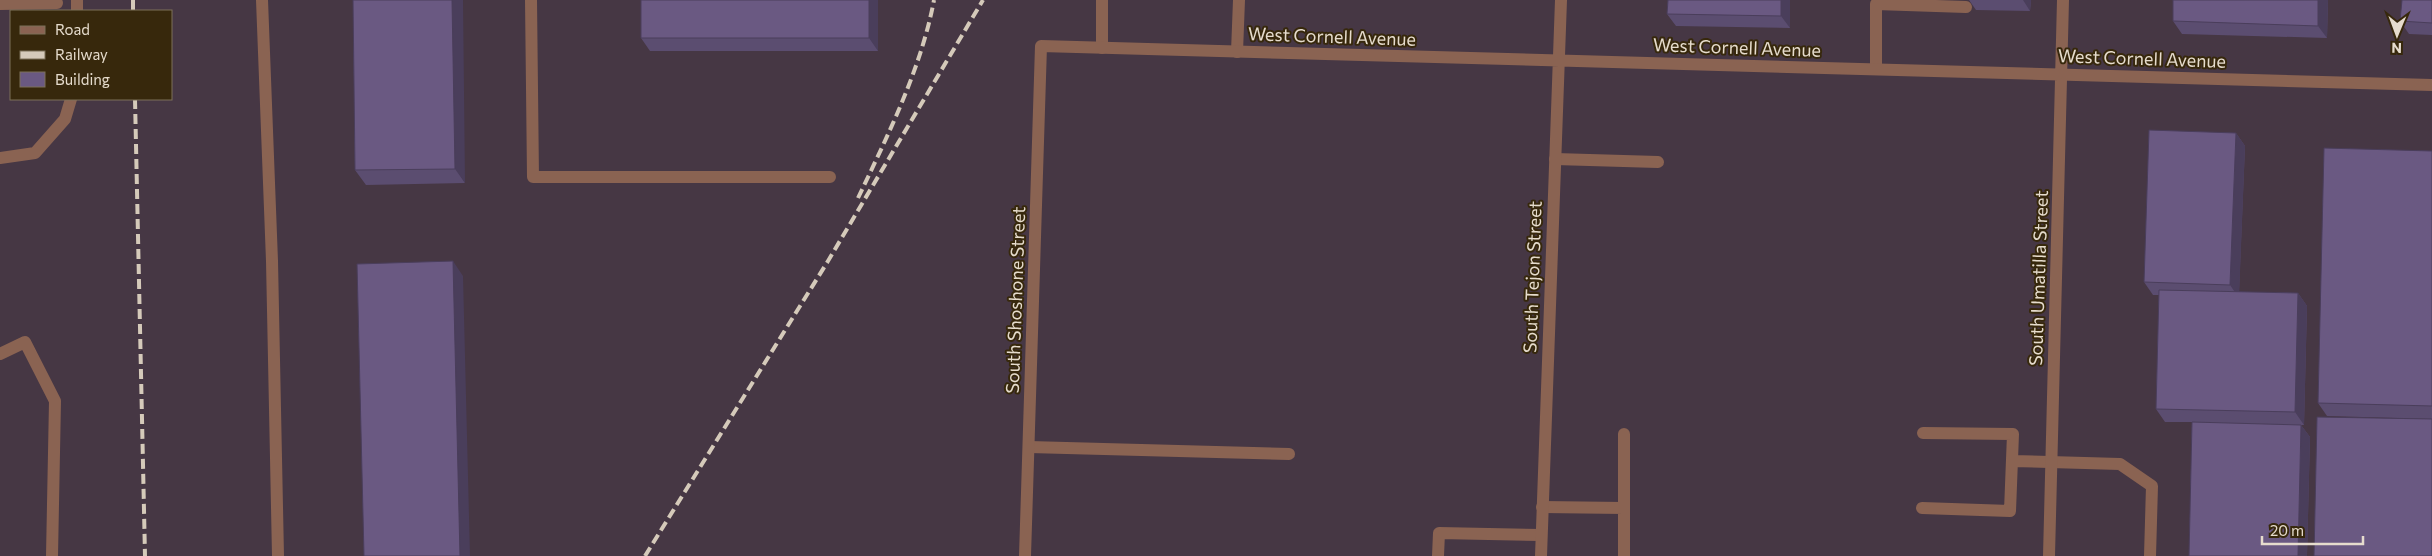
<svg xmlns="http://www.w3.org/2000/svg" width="2432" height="556" font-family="Commissioner,sans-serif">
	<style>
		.industrial { fill: #463744; fill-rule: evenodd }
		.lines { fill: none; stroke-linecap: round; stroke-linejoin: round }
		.service { stroke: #8a6352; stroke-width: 12 }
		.minor { stroke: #8a6352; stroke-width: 12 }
		.rail { stroke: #d5caba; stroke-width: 4; stroke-dasharray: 10 5; stroke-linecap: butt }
		.wall { fill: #5b4d70 }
		.shaded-wall { fill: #4a3e5b }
		.building { fill: #6a5982; stroke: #4a3e5b }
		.labels { text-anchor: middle; stroke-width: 4; stroke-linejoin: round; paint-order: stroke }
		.street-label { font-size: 18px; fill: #e6dccd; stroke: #37280c }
	</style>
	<rect width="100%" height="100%" fill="#413217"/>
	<!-- industrial -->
	<path class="industrial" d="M0,0H2432V556H0ZM11,11H171V99H11Z"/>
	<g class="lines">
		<!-- service -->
		<path class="service" d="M262,0L272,261L278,556
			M531,0L533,177H830
			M1102,0V48
			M0,4L57,3
			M77,11V0
			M1237,52L1239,0
			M1876,69V4L1966,7
			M0,158L35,153L65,119L71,99
			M1555,159L1658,162
			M0,354L25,342L55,401L52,556
			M1029,447L1289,454
			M2012,461L2120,464L2152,486L2150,556
			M1542,507L1624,508
			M1922,508L2010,511L2013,434L1923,433
			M1438,556L1439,533L1541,535
			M1624,556V434"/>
		<!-- minor -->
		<path class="minor" d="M1025,556L1041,46L2432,85
			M1541,556L1561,0
			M2049,556L2063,0"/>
		<!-- rail -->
		<path class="rail" d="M133,0V11
			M135,99L145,556
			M858,198C888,135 921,69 934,0
			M645,556L828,261L983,0"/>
	</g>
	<!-- wall -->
	<path class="wall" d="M353,0L465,183L366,185L355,170Z
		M878,0V51H650L641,38Z
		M1668,0H1790V28L1676,26L1667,14Z
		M1969,0H2031L2030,11L1976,10Z
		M2328,0L2327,38L2182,34L2173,21Z
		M2432,0V35L2409,34L2400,21Z
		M2236,133L2245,146L2239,292L2298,293L2307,306L2304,425H2301L2310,437L2307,556H2189L2192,422H2165L2156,409L2159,295H2153L2144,282Z
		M2432,151V419L2327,416L2318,403Z"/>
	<!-- shaded-wall -->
	<path class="shaded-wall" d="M452,0H463L465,183L455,169Z
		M869,0H878V51L869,38Z
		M1781,0H1790V28L1781,16Z
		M2023,0H2031L2030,11Z
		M2318,0H2328L2327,38L2318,26Z
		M2236,133L2245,146L2239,298L2230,285Z
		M453,261L463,276L470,556H460Z
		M2298,293L2307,306L2304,425L2295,412Z
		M2301,425L2310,437L2307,556H2298Z"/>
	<!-- building -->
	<path class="building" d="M353,0H452L455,169L355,170Z
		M641,0H869V38H641Z
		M1668,0H1781V16L1667,14Z
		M2173,0H2318V26L2173,21Z
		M2402,0H2432V23L2400,21Z
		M2149,130L2236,133L2230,285L2144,282Z
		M2324,148L2432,151V406L2318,403Z
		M453,261L460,556H364L357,264Z
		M2159,290L2298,293L2295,412L2156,409Z
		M2317,417L2432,419V556H2314Z
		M2192,422L2301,425L2298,556H2189Z"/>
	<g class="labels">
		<!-- street labels -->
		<g class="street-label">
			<text transform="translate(1332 37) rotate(2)" y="6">West Cornell Avenue</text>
			<text transform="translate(1737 48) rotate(2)" y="6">West Cornell Avenue</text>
			<text transform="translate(2142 59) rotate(2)" y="6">West Cornell Avenue</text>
			<text transform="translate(1533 277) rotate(-88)" y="6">South Tejon Street</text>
			<text transform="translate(2039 278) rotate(-88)" y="6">South Umatilla Street</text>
			<text transform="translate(1016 300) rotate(-88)" y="6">South Shoshone Street</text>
		</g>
	</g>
	<!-- legend -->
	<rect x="10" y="10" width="162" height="90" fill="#37280c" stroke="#7d7059"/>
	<rect x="20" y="26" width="25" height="8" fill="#8a6352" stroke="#7d7059"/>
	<text x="55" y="35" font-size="15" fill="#e6dccd">Road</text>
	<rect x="20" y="51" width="25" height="8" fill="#d5caba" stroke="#7d7059"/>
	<text x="55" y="60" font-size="15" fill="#e6dccd">Railway</text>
	<rect x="20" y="72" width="25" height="15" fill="#6a5982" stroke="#7d7059"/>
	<text x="55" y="85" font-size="15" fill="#e6dccd">Building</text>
	<!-- north arrow -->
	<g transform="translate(2397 35) rotate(181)" stroke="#37280c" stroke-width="4" paint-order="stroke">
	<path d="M0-4L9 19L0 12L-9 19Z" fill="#e6dccd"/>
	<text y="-8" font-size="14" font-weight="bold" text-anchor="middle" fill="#e6dccd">N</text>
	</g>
	<!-- scale -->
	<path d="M2262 536v8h101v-8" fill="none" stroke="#e6dccd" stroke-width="2.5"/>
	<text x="2270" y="536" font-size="15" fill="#e6dccd" stroke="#37280c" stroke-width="4" paint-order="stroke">20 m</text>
</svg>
